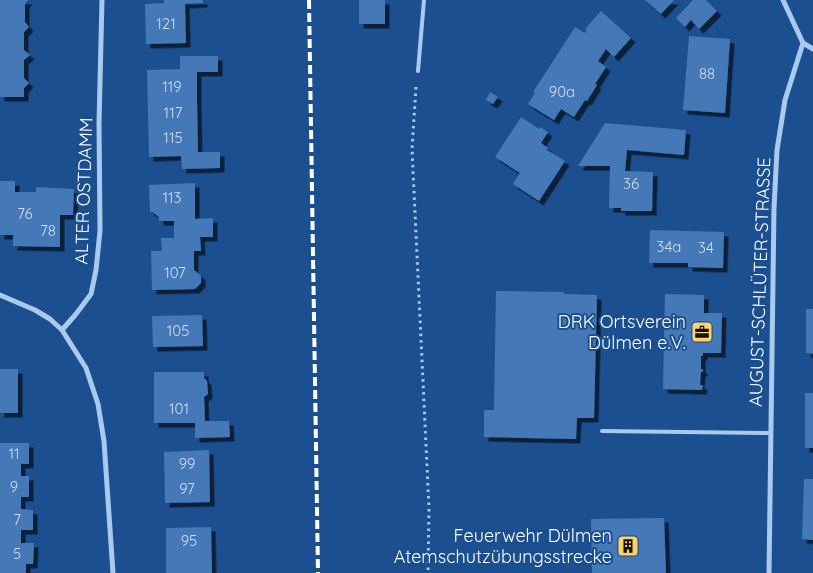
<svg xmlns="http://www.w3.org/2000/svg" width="813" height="573" font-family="Quicksand,sans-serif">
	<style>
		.building { fill: #4478b7; filter: url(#shadow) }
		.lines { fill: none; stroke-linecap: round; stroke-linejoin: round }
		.path { stroke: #a9c9ee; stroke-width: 3; stroke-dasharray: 2.5 4; stroke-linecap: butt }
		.service { stroke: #a9c9ee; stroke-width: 4 }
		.minor { stroke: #a9c9ee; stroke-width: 5 }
		.rail { stroke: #fff; stroke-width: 4; stroke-dasharray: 9 4; stroke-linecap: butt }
		.labels { text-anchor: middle; stroke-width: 4; stroke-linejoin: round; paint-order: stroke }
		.number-label { font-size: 15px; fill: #d0dded }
		.street-label { font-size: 18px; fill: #fff; stroke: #1b4f8f }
		.poi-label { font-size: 18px; fill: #fff; stroke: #1b4f8f; text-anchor: end }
	</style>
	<defs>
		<filter id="shadow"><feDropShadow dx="4.5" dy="4.5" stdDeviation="0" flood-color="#0009"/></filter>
	</defs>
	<rect width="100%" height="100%" fill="#1b4f8f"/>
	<!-- building -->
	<path class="building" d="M0,0H28L25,4V22L29,27L24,32V50L30,55L24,60V78L29,83L24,88V97H0Z
		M164,0H203V3L185,4L186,43L146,44L145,4L164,3Z
		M359,0H385V24H359Z
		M645,0H674L661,14Z
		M693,0H706L717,11L699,29L691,20L685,27L676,18Z
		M601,11L631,38L614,57L606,49L598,61L606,67L595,84L597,85L587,101L585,100L574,117L561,109L554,120L528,104L535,93L533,92L575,27L585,33L587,30L585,29Z
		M689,36L730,39L725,113L683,110Z
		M180,56H218V72H197V102L198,152H220V168L182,169L181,156L149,157L147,70L180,69Z
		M490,92L498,97L493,104L486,100Z
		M521,117L539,129L540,127L548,132L541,143L548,148L547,150L565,161L539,201L513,184L520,173L495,157Z
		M605,123L686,130L684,155L627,150L625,171L653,172L652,211H621V208H609L610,166H578Z
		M0,181H15V192H36V187L74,189L73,215H60V247L13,246V235H0Z
		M195,183V219L213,218V237H200L201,251H194V270L201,276V283L195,289L152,290L151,251H162L161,238H174V221H159V217L153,212H150L149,185Z
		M650,230L724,232L723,268L688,267V263H649Z
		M496,291L564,292V294L597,295L594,418H577L576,439L484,437V410H494Z
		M665,294L704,295V313H722L721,353H703V356H701V369H703V372H701L700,385H703L702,390L663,389Z
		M806,309H813V354L806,353Z
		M202,315L203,346L153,347L152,316Z
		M0,369H18V413H0Z
		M154,372H204V378L207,381L208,394L204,397L205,421H229L230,437L195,438V423H154Z
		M805,393H813V448H805Z
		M0,443H29V464H21V476H29V497H21V509L33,510V530H21V543H34L33,564H26V573H0Z
		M209,450L210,502L165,503L164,452Z
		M804,479H813V540L802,539Z
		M664,518L666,573H592L591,519Z
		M211,527L212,573H166V528Z"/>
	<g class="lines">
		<!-- path -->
		<path class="path" d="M416,87L412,149L429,508L428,573"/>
		<!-- service -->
		<path class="service" d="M418,71L424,0
			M602,431L770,433"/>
		<!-- minor -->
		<path class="minor" d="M803,43L813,49
			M0,295L35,310L50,319L62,330L86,368L98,404L104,441L113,573
			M62,330L76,314L91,294L96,270L100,231L99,123L102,0
			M769,573L774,208L777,150L785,100L803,43L783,0"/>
		<!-- rail -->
		<path class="rail" d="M309,0L318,573"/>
	</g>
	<!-- icons -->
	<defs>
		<g id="office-square" transform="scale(1.125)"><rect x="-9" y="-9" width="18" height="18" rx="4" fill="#ffd166" stroke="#1b4f8f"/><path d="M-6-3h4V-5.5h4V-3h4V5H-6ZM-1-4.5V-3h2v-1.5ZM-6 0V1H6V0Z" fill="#111"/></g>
		<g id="building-square" transform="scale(1.125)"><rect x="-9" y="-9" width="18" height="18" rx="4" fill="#ffd166" stroke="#1b4f8f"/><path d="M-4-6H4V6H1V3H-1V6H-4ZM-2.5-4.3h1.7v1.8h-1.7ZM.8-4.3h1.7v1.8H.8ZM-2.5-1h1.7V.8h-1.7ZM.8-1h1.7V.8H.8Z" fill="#111"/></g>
	</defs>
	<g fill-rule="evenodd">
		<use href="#office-square" x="702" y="332"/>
		<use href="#building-square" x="628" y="546"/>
	</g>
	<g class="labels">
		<!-- number labels -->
		<g class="number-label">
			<text x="166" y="29">121</text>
			<text x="707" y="79">88</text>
			<text x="172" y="92">119</text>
			<text x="562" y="97">90a</text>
			<text x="173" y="118">117</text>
			<text x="173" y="143">115</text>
			<text x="631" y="189">36</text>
			<text x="172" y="203">113</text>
			<text x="25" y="219">76</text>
			<text x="48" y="236">78</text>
			<text x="669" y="252">34a</text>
			<text x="706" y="253">34</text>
			<text x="175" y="278">107</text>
			<text x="178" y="336">105</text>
			<text x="179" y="414">101</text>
			<text x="14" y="459">11</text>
			<text x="187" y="469">99</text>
			<text x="14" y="492">9</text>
			<text x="187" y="494">97</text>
			<text x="17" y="525">7</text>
			<text x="189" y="546">95</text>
			<text x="17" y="559">5</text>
		</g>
		<!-- street labels -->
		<g class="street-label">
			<text transform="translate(84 191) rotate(-88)" y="6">ALTER OSTDAMM</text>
			<text transform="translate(760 282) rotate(-88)" y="6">AUGUST-SCHLÜTER-STRASSE</text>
		</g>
		<!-- poi labels -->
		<g class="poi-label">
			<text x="686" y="328">DRK Ortsverein<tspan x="686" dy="21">Dülmen e.V.</tspan></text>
			<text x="612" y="542">Feuerwehr Dülmen<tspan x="612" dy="21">Atemschutzübungsstrecke</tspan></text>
		</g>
	</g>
</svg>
